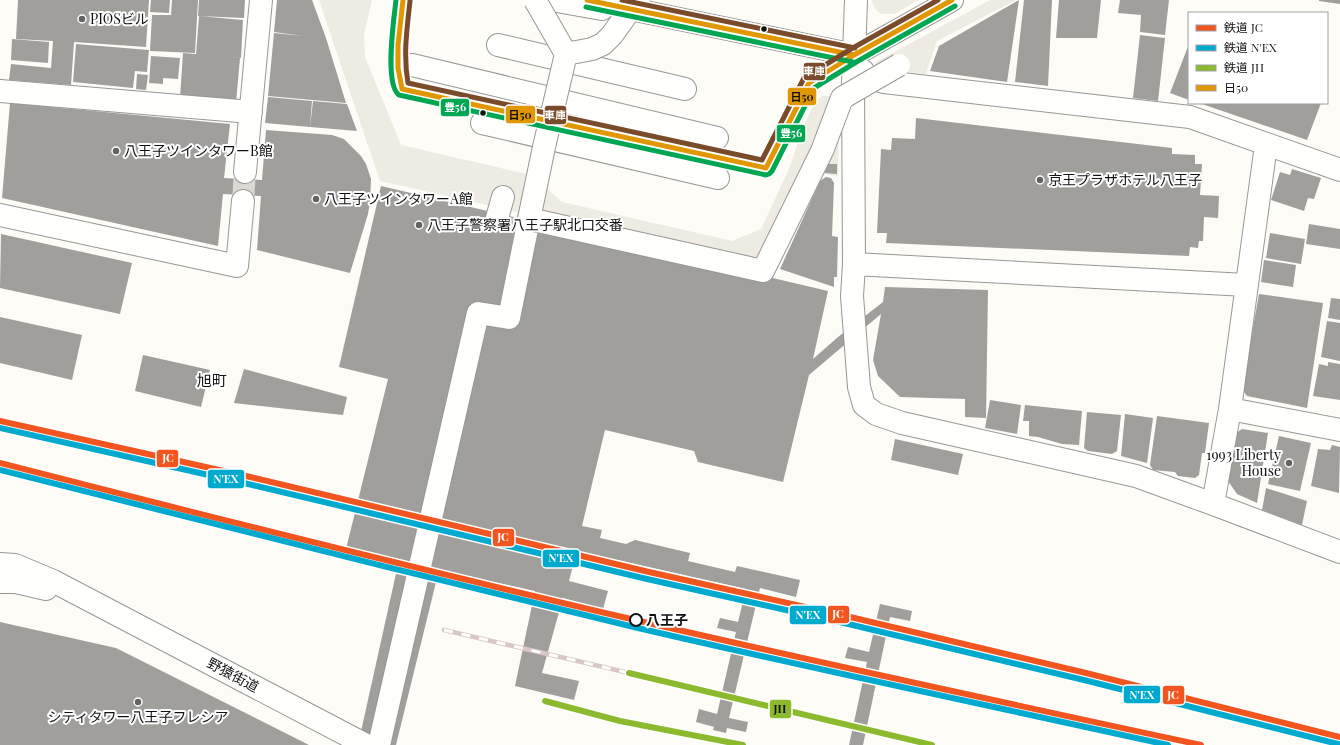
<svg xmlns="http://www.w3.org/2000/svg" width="1340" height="745" font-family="'Playfair Display','Noto Sans JP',serif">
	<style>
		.plaza { fill: #edebe2 }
		.building { fill: #a19f9c }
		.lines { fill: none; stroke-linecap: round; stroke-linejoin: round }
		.minor-tunnel { stroke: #dad9d4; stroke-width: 22; stroke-dasharray: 22 11; stroke-linecap: butt }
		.minor-casing { stroke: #979795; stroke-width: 24 }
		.minor { stroke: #fffffe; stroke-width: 22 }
		.rail-casing { stroke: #d9c6c7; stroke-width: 4.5 }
		.rail { stroke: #fff; stroke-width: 3; stroke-dasharray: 9; stroke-linecap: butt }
		.minor-bridge-casing { stroke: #979795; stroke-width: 24; stroke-linecap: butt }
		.minor-bridge { stroke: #fffffe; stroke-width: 22 }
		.bus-1-casing { stroke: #fff; stroke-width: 8 }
		.bus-2-casing { stroke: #fff; stroke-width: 8 }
		.bus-3-casing { stroke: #fff; stroke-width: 8 }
		.bus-1 { stroke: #e09702; stroke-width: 5 }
		.bus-2 { stroke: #00a651; stroke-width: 5 }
		.bus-3 { stroke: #7a4b2a; stroke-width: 5 }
		.rail-1-casing { stroke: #fff; stroke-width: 9 }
		.rail-2-casing { stroke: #fff; stroke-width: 9 }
		.rail-3-casing { stroke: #fff; stroke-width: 9 }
		.rail-1 { stroke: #f15620; stroke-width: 6 }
		.rail-2 { stroke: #00a9ce; stroke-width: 6 }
		.rail-3 { stroke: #8cba2f; stroke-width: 6 }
		.poi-dot { fill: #646362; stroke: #fff; stroke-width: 1.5 }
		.bus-dot { fill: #111; stroke: #fff; stroke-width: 1.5 }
		.stop-dot { fill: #fff; stroke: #111; stroke-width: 2 }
		.labels { text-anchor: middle; stroke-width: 4; stroke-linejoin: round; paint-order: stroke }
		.poi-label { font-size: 14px; fill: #111; stroke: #fff; text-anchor: start }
		.stop-label { font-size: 14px; font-weight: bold; fill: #111; stroke: #fff; text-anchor: start }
		.street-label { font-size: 14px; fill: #111; stroke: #fff }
		.neighbourhood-label { font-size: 15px; fill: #111; stroke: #fff }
		.line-badge { stroke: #fff; stroke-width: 1.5 }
		.badge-label { font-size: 11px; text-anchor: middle; font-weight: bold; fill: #fff }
		.pale-badge-label { font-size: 11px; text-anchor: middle; font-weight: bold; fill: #111 }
	</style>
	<rect width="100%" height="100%" fill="#fdfcf7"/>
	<!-- plaza -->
	<path class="plaza" d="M319,0H372L364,35L365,57L401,145L531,175L562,202L732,241L761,229L789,169L803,128L814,103L822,96H835L840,103L838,176L821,174L768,275L500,208L380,181Z
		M871,0H919L894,14H881L876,10Z
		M990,0H1016L937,41L926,74L876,69L875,65L876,62Z"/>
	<!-- building -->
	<path class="building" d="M18,0H149L146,47L74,42L71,85L9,80L11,64L51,68L53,41L16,39Z
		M151,0H170L169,13L150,12Z
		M172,0H198L195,53L150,51L152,15H171Z
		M199,0H245L244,18L198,16Z
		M277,0H312L326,38L346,103L268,96L274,33L303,36L274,32Z
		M1019,0L1007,82L930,71L939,46Z
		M1024,0H1052L1048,86L1015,82Z
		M1059,0H1101L1097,38H1056Z
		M1120,0H1169L1165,35L1140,32L1141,15L1118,13Z
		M1319,0H1340V4L1319,1Z
		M199,16L243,20L241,58L220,56L240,58L236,103L180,98L183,53L196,54Z
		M1140,35L1165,38L1158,101L1133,98Z
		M12,39L49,42L48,63L11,60Z
		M76,44L149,50L147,72L135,71L133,88L73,82Z
		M1189,44V100L1170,93Z
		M151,56L180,58L178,79L163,78V84L149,83Z
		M137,74L148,75L146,90L136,89Z
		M268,97L312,101L310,127L265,123Z
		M313,101L347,104L357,131L310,127Z
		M10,103L230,124L224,178L262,180L266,130L332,135L344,139L361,156L366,164L371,179L370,202L368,214L350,273L257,250L261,196L223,194L218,246L2,198Z
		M1199,103H1321L1307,140Z
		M916,118L1172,148V154L1195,155V164H1202L1200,195L1219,196L1218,218L1204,217L1203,241H1199L1198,248L1190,247L1189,256L886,243L887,233H877L881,149L891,150L892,138L915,139Z
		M826,164H837V174L825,173Z
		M1292,169L1321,178L1314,199L1308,198L1304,211L1271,200L1280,172L1290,175Z
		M826,177L831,178L834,183L832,236L838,237L837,277H834V287L780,269L820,181Z
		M381,186L828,291L813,359L838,337L883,302L885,287L988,290L986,418L965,417V399L900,397L878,376L873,360L881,314L809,375L783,482L698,462L694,451L605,430L582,526L602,530L600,538L626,544L635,540L690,553L688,561L735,572L737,566L800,580L796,597L760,588L729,718L748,722L746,732L727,728L726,733L713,730L714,727L696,722L699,709L717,714L736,632L717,628L720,618L738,622L746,589L577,551L569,581L608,591L603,609L563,598L542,673L579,681L574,700L515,686L535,591L439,570L396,745H358L399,560L346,549L388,379L339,367Z
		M1309,224L1340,229V249L1306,244Z
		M1270,233L1305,239L1301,264L1266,258Z
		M1,234L132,263L120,314L0,288Z
		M1264,260L1296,265L1293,287L1261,282Z
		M1259,294L1323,303L1307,408L1247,396L1242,389Z
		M1331,298L1340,299V320L1328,318Z
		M0,317L82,335L72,380L0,363Z
		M1327,321L1340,323V361L1321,357Z
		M143,355L210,370L201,407L135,391Z
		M1328,362L1340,364V400L1313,396L1319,364L1328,366Z
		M244,369L347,397L343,415L234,403Z
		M990,400L1021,405L1017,434L985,428Z
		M1025,405L1082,411L1079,445L1062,444L1038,437L1029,436V421H1023Z
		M1087,412L1121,415L1117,451L1112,454L1088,451L1084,448Z
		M1125,414L1153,418L1147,463L1121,456Z
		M1157,416L1209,423L1205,453H1202L1199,475L1195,478L1178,476L1175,472L1153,470L1150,465Z
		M1242,429L1268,433L1257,503L1237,494L1228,481L1236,433Z
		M1279,436L1311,443L1300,491L1268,484Z
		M895,439L963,454L958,475L891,460Z
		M1332,445L1340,447L1339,493L1311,486L1318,449L1330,450Z
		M1266,488L1307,501L1302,525L1262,510Z
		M880,604L912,611L910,621L890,617L863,745H849L867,662L845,658L848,647L869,652Z
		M0,622L116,648L309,745H0Z"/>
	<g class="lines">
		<!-- minor-tunnel -->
		<path class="minor-tunnel" d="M243,201L245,172"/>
		<!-- minor casing -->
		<g class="minor-casing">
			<path id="minor" d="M551,0L602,9
				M587,0L854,55
				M856,0L853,84L854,264L852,296L859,387L864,405L876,414L902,423L1136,476L1213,504L1340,552
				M498,45L685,89
				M854,55L952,0
				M412,65L717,138
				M863,71L866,76L884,82L1190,117L1340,170
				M0,91L251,112
				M482,123L718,178
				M245,172L261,0
				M0,215L237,266L243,201
				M497,218L503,197
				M854,264L1246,285
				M1230,409L1340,430
				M1213,504L1230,409L1266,145
				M0,564L15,565L53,581L366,745
				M0,582H16L46,589
				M379,745L478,313L509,318L529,219"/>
		</g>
		<!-- minor -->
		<use href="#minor" class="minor"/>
		<!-- rail casing -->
		<g class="rail-casing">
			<path id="rail" d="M444,630L629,673"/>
		</g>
		<!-- rail -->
		<use href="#rail" class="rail"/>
		<!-- minor-bridge casing -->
		<g class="minor-bridge-casing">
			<path id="minor-bridge" d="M535,0L566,54L544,147L529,219L763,271L822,151L842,98L899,65
				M566,54L592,49L603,44L612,35L627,14L638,0"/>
		</g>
		<!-- minor-bridge -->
		<use href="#minor-bridge" class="minor-bridge"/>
		<!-- bus-1 casing -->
		<g class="bus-1-casing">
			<path id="bus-1" d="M403,0L398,45V68L402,89L766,168L809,83L854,55L952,0
				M587,0L854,55"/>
		</g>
		<!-- bus-2 casing -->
		<g class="bus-2-casing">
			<path id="bus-2" d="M396,0C394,18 384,84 399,95L766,175L769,174L772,171L814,88L858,61L955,6
				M586,7L853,62"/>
		</g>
		<!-- bus-3 casing -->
		<g class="bus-3-casing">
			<path id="bus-3" d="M622,0L855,48
				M410,1C407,29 403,55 408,83L762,160L804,78L851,49L938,0"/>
		</g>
		<!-- bus-1 -->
		<use href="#bus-1" class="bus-1"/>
		<!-- bus-2 -->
		<use href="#bus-2" class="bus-2"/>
		<!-- bus-3 -->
		<use href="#bus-3" class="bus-3"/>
		<!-- rail-1 casing -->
		<g class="rail-1-casing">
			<path id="rail-1" d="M0,421L246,476L649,572L846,616L1086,673L1340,737
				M0,463C214,518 429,572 644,622C829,665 1015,705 1201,745"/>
		</g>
		<!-- rail-2 casing -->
		<g class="rail-2-casing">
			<path id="rail-2" d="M0,428L244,483L647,579L844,623L1084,680L1338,744
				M0,470C212,524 425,577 638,628C814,669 991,706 1168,745"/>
		</g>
		<!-- rail-3 casing -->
		<g class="rail-3-casing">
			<path id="rail-3" d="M629,673L932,745
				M545,701L620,721L743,745"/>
		</g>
		<!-- rail-1 -->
		<use href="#rail-1" class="rail-1"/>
		<!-- rail-2 -->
		<use href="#rail-2" class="rail-2"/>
		<!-- rail-3 -->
		<use href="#rail-3" class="rail-3"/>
	</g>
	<!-- markers -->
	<g class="poi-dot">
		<circle cx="82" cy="19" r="4"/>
		<circle cx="116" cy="151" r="4"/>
		<circle cx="1040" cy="180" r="4"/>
		<circle cx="316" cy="199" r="4"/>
		<circle cx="419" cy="225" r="4"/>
		<circle cx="1289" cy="463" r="4"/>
		<circle cx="138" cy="702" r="4"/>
	</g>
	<g class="bus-dot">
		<circle cx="764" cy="29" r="3.5"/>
		<circle cx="483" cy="113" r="3.5"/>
	</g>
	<circle class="stop-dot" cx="636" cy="620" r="6"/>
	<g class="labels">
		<!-- poi labels -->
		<g class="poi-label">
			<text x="90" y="24">PIOSビル</text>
			<text x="124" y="156">八王子ツインタワーB館</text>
			<text x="1048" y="185">京王プラザホテル八王子</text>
			<text x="324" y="204">八王子ツインタワーA館</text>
			<text x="427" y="230">八王子警察署八王子駅北口交番</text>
			<text x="1281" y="460" text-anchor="end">1993 Liberty<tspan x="1281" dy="16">House</tspan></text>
			<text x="138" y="722" text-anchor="middle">シティタワー八王子フレシア</text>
		</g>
		<!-- stop labels -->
		<g class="stop-label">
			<text x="646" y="625">八王子</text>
		</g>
		<!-- street labels -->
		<g class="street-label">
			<text transform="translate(233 675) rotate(28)" y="5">野猿街道</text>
		</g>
		<!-- neighbourhood labels -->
		<g class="neighbourhood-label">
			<text x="212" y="386">旭町</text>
		</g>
	</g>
	<g class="line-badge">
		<rect x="803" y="62" width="23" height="19" rx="4" fill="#7a4b2a"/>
		<rect x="787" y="87" width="30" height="19" rx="4" fill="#e09702"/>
		<rect x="440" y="98" width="30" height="19" rx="4" fill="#00a651"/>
		<rect x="505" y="105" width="31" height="19" rx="4" fill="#e09702"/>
		<rect x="544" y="105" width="23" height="20" rx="4" fill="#7a4b2a"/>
		<rect x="776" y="124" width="30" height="19" rx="4" fill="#00a651"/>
		<rect x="156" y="449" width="23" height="19" rx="4" fill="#f15620"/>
		<rect x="207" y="469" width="38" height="20" rx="4" fill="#00a9ce"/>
		<rect x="492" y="528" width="23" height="19" rx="4" fill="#f15620"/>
		<rect x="542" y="549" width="38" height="19" rx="4" fill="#00a9ce"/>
		<rect x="827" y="605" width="23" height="19" rx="4" fill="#f15620"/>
		<rect x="789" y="605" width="38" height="20" rx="4" fill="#00a9ce"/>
		<rect x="1123" y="685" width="38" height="19" rx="4" fill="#00a9ce"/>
		<rect x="1162" y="685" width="23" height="20" rx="4" fill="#f15620"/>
		<rect x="769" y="699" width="23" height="20" rx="4" fill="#8cba2f"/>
	</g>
	<g class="badge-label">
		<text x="814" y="75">車庫</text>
		<text x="455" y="111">豊56</text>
		<text x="555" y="119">車庫</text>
		<text x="791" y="137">豊56</text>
		<text x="168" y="462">JC</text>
		<text x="226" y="483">N'EX</text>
		<text x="503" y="541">JC</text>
		<text x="561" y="562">N'EX</text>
		<text x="838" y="618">JC</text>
		<text x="808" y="619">N'EX</text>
		<text x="1142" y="699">N'EX</text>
		<text x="1173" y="699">JC</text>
	</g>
	<g class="pale-badge-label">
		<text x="802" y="101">日50</text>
		<text x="520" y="119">日50</text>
		<text x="780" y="713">JH</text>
	</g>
	<!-- legend -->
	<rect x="1188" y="12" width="140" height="92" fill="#ffffff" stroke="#a0a0a0"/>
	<rect x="1196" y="25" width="20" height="6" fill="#f15620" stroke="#a0a0a0"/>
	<text x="1224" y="32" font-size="12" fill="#111111">鉄道 JC</text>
	<rect x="1196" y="45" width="20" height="6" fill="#00a9ce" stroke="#a0a0a0"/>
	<text x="1224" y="52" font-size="12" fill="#111111">鉄道 N'EX</text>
	<rect x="1196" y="65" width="20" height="6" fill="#8cba2f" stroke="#a0a0a0"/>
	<text x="1224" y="72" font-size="12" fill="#111111">鉄道 JH</text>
	<rect x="1196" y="85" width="20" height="6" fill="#e09702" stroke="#a0a0a0"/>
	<text x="1224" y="92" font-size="12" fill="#111111">日50</text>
</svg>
